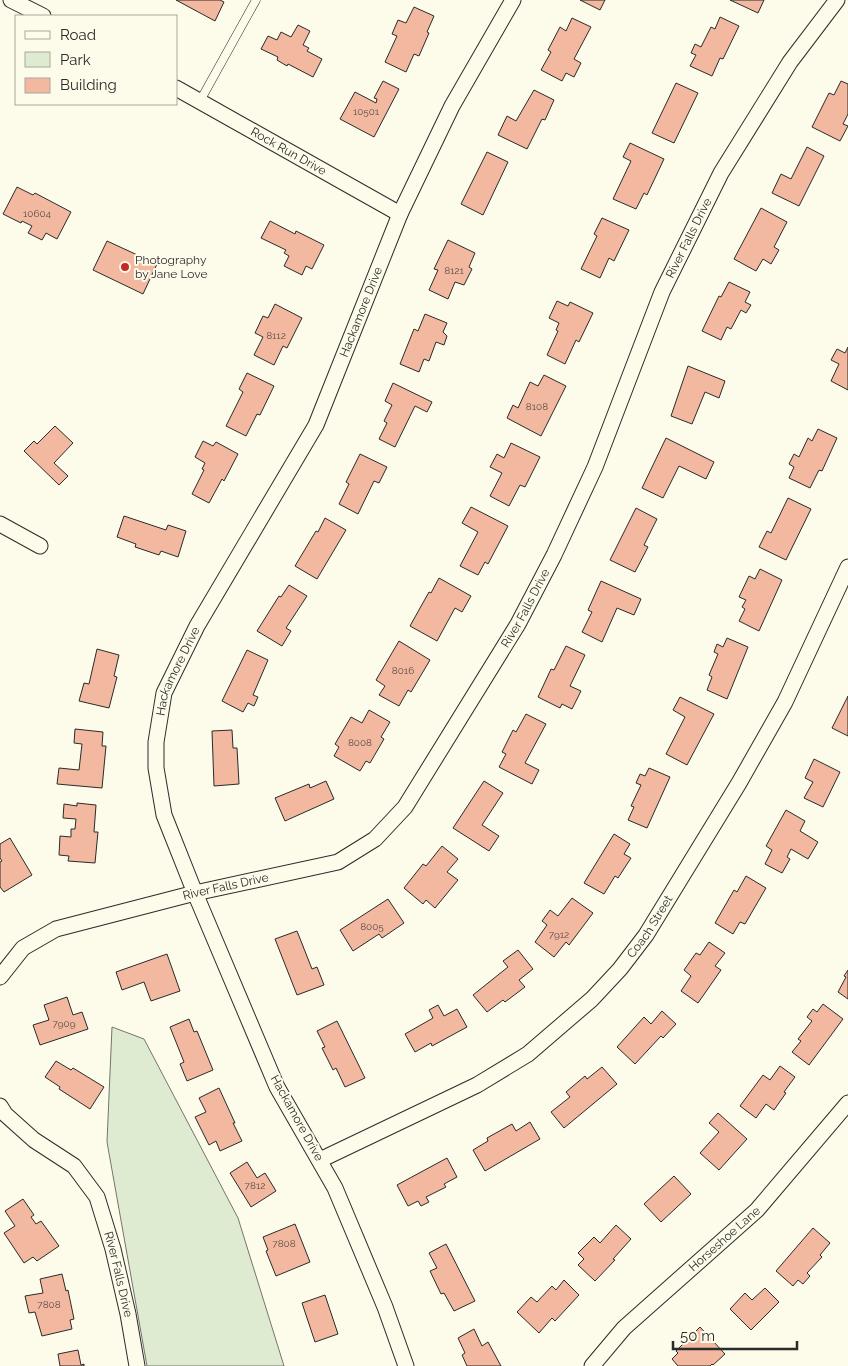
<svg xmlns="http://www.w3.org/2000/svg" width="848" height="1366" font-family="Raleway,sans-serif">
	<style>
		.green { fill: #deebd1; stroke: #74746e }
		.building { fill: #f2b8a0; stroke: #2b2b2b }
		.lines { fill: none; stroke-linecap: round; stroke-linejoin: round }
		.service-casing { stroke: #2b2b2b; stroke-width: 9 }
		.minor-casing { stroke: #2b2b2b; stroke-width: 17 }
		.service { stroke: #fdfbea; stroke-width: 8 }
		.minor { stroke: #fdfbea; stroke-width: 15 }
		.poi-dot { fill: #c62828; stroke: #fdfbea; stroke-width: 2 }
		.labels { text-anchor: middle; stroke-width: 4; stroke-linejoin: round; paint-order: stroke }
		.number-label { font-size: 10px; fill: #5d4e48 }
		.street-label { font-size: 12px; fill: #2b2b2b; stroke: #fdfbea }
		.poi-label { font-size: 12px; fill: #2b2b2b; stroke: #fdfbea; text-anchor: start }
	</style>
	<rect width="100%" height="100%" fill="#fdfbea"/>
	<!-- green -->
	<path class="green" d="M112,1027L144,1039L238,1218L284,1366H147L107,1142Z"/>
	<!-- building -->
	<path class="building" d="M176,0H220L224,2L215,21Z
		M580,0H605L600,10Z
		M730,0H764L758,13Z
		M414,7L434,16L427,32L429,33L419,56L414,54L406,72L385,62L397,36L392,34L398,20L406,23Z
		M720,17L739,26L723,59L720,58L712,76L690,66L696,55L691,53L695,44L701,47L711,27L715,29Z
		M572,18L591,27L574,59L581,63L574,77L566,73L562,81L541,70L551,52L548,50L560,27L566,31Z
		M298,25L310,31L303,45L309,48L307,51L322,59L313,77L288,64L287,66L277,60L278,57L261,49L268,36L277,40L281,32L291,37Z
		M383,81L399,89L374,137L340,119L355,92L376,103L377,99L374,98Z
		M841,81L848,84V114L843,124L848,126L840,141L812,127L829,93L834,95Z
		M676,83L698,93L674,143L652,133Z
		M534,90L554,100L545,120L542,119L527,149L498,135L507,116L516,121Z
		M630,143L664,159L647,195L644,193L636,209L613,199L631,161L623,157Z
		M807,147L824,156L799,206L772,193L781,174L791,179Z
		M487,152L508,162L483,215L461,204Z
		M17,187L33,195L35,193L71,212L57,239L46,233L42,240L28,233L32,226L22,221L21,223L3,214Z
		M761,208L787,222L774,247L779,250L771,264L763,259L756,271L734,259Z
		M602,218L629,230L614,261L609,258L600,278L581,269L597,236L594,234Z
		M270,221L295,234L296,231L324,245L312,269L306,266L302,275L284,266L289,256L284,253L286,250L261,238Z
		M448,240L475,253L469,267L472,269L464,285L455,282L448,299L429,290L438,270L434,269Z
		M107,241L157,264L143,294L93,270Z
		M729,282L750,292L745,302L751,305L746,313L741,310L731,329L727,327L721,340L702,331L719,296L721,297Z
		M557,301L568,306L570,302L593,313L579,342L576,340L565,364L547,355L558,331L556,330L559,323L549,318Z
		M275,304L302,318L287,348L283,346L274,365L254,355L263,337L255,333L263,316L268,318Z
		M425,314L447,323L443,332L447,336L444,345L436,342L429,361L424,359L419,372L400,364L414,329L418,331Z
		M848,347V390L831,381L839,364L831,360L837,349L845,353Z
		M688,366L725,381L719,398L705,392L692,424L671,416Z
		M247,373L274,386L260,415L257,414L246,436L226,426L243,392L239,389Z
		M544,375L566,386L541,436L507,418L513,405L518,408L530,382L538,386Z
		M393,383L432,402L427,412L415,406L395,447L379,439L387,423L384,421L392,405L385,401Z
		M55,426L73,443L54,463L68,476L59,485L24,451L34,441L37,444Z
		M818,429L837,438L822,471L819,470L810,488L789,478L794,467L789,464L794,454L799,457L808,438L812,441Z
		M666,438L714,462L706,479L679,466L663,498L642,488Z
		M203,441L213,446L216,442L238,454L224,481L222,479L209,503L192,494L204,470L202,469L205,463L195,457Z
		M511,443L540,457L525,487L520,485L509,506L490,496L502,473L490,467L497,454L504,458Z
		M360,454L387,467L379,483L374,481L358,514L339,504L349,484L346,482Z
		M788,498L811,509L786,560L759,547L767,531L771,533Z
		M471,507L508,526L488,564L485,562L478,575L460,566L478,532L462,523Z
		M636,508L657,519L644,545L648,547L635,572L610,560Z
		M124,516L166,530L168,525L186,531L178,557L161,551L159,555L135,547L136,544L117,537Z
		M325,518L346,530L317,579L295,566L316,531L318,532Z
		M760,569L782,580L759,631L739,621L745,609L742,607L746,600L739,597L749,576L755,579Z
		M439,578L471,596L462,612L455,608L437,641L410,626L429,592L431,593Z
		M601,581L641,599L634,615L617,608L602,642L582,632L592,612L588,610Z
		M289,585L307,596L286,628L291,631L282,646L257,631L279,596L281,597Z
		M727,638L748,647L727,699L707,690L712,677L709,675L718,654L714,652L717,644L723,647Z
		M399,641L430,660L411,692L408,690L399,706L379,695L385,686L376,680Z
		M566,646L585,655L570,686L581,691L572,709L562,704L560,708L538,697L551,669L554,670Z
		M97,649L119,655L114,676L117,677L109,708L79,701L84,683L89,684Z
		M247,650L268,660L253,695L258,697L254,706L248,703L243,712L222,701Z
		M848,696V736L832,728Z
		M680,697L714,714L687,765L666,754L685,717L673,710Z
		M369,710L390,722L381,737L384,739L370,763L366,761L360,771L334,756L339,747L335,744L351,717L362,723Z
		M526,714L546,724L525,763L539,770L532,784L499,767L506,754L502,752L513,730L516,732Z
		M75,729L103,732L102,746H106L102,788L57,784L59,768L79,770L82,744L74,743Z
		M232,730L233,748H237L239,784L214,786L212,731Z
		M814,759L840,772L823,807L804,798L813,782L805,778Z
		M649,768L670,777L647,828L628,820L634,807L631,806L641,785L636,783L640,774L645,776Z
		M326,781L334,799L285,821L275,798L309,784L310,788Z
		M484,781L503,793L482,825L499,836L489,851L453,828Z
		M77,803L96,805L94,832H98L95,863L68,861L69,856L59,855L60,836L71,837V829H75L76,819L63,818L64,804L77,806Z
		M786,810L805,821L800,831L818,842L808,859L791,849L787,857L790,859L782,873L765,864L772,850L766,846Z
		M614,834L630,844L624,854L631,858L618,878L615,876L604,894L584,883Z
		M10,838L32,875L4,892L0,887V862L2,861L0,858V844Z
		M442,846L458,859L447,872L458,880L435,908L426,900L423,904L404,888L423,864L426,866Z
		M746,876L766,888L745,924L740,922L733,934L715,923L734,890L737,892Z
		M572,898L593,913L569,945L566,942L554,957L535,942L547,925L542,921L550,910L558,916Z
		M388,899L404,923L382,938L379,934L353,951L340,930Z
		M297,931L312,969L317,967L324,985L297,995L275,939Z
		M709,942L725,953L715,966L721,970L698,1003L681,991L691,976L684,970L696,953L700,955Z
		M518,950L533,969L519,980L525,987L505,1002L503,1000L487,1012L473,995L508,967L503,961Z
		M167,954L180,991L151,1001L144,982L122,990L116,972Z
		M848,970V999L838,992L846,977L844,976Z
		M67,997L73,1015L82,1012L88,1029L40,1045L33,1025L49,1020L44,1005Z
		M823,1004L843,1019L809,1065L792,1052L801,1041L798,1039L812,1021L807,1017L813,1009L817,1012Z
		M438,1005L444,1016L457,1009L467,1027L432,1046L431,1043L415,1052L405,1034L433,1018L429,1010Z
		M662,1011L676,1024L663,1038L661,1036L635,1064L617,1047L644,1017L651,1024Z
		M189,1019L194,1032L197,1031L213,1070L187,1081L180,1064L184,1062L170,1027Z
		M337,1021L365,1078L345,1087L336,1068L333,1070L322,1048L325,1047L317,1031Z
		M56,1061L71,1070L73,1068L104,1087L90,1109L59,1089L60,1087L45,1077Z
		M780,1066L795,1077L784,1092L786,1093L774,1110L766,1104L756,1118L740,1106L763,1075L770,1080Z
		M602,1067L617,1084L564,1128L551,1112L570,1097L566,1092L585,1076L587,1079Z
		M219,1088L235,1123H233L242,1141L220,1151L216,1141L209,1145L195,1117L206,1112L199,1098Z
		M718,1113L747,1139L719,1170L700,1153L719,1132L709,1123Z
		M530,1122L540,1139L485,1171L473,1150L488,1141L487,1138L512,1124L516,1131Z
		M447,1158L457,1177L444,1184L446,1187L426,1197L429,1202L421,1206L418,1201L408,1206L397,1185Z
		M247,1162L257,1178L265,1173L276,1191L251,1207L230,1173Z
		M674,1176L691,1194L661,1222L644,1204Z
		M23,1199L34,1215L31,1217L36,1224L41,1221L59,1246L37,1261L33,1257L24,1263L4,1233L15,1226L5,1211Z
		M295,1224L310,1262L276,1276L266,1251L268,1250L263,1237Z
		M616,1225L631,1239L613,1259L615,1260L595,1281L578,1265L584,1259L578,1253L594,1237L600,1243Z
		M813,1228L830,1243L820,1255L822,1257L807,1273L810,1276L803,1284L798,1280L793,1286L776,1271Z
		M446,1244L475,1301L454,1311L444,1293L441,1294L430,1271L437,1268L429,1253Z
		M62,1274L66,1291L68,1290L74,1319L70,1320L72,1329L42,1336L35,1312L29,1313L25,1296L43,1293L40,1279Z
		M564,1280L579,1295L555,1321L552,1318L539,1333L517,1312L531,1297L537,1302L552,1286L556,1290Z
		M765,1288L779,1302L751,1330L730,1309L745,1293L752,1300Z
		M325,1295L338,1334L315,1342L302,1303Z
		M700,1327L725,1354L713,1365L712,1364L710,1366H678L672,1359L678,1353L676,1351Z
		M474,1329L482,1346L488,1342L501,1366H467L462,1355L465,1353L458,1338Z
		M78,1350L81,1365L84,1364V1366H60L58,1354Z"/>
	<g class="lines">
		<!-- service casing -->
		<g class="service-casing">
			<path id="service" d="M200,101L256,0"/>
		</g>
		<!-- minor casing -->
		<g class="minor-casing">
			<g id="minor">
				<path d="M11,0L43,16"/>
				<path id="s1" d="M176,88L400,214"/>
				<path d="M0,524L40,546"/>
				<path id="s2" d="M0,977L23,948L56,929L195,893L338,862L375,839L405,807L518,624L554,555L595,467L662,292L721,173L790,62L837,0"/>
				<path id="s3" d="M0,1106L5,1114L34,1140L74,1166L97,1197L113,1249L128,1314L137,1366"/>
				<path id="s4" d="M320,1160L477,1085L528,1054L592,999L620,969L646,935L739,783L785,702L848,567"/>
				<path id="s5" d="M406,1366L385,1307L335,1188L277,1087L195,893L164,815L156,768V742L164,693L197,626L316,425L400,214L452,106L513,0"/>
				<path id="s6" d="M592,1366L624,1328L757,1210L848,1103"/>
			</g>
		</g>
		<!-- service -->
		<use href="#service" class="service"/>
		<!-- minor -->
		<use href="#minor" class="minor"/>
	</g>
	<!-- markers -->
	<circle class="poi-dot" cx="125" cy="267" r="5"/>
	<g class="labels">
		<!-- number labels -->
		<g class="number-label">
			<text x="366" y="115">10501</text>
			<text x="37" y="217">10604</text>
			<text x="454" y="274">8121</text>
			<text x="276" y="339">8112</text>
			<text x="537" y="410">8108</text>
			<text x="403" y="674">8016</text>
			<text x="360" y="746">8008</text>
			<text x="372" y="930">8005</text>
			<text x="559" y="938">7912</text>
			<text x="64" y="1027">7909</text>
			<text x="255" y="1189">7812</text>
			<text x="284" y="1247">7808</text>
			<text x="49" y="1308">7808</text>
		</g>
		<!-- street labels -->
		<g class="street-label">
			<text dy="4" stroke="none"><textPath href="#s1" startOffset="129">Rock Run Drive</textPath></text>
			<text dy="4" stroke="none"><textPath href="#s2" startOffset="1090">River Falls Drive</textPath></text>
			<text dy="4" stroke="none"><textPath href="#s5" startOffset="1156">Hackamore Drive</textPath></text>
			<text dy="4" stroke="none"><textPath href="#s2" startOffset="685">River Falls Drive</textPath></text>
			<text dy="4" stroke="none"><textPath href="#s5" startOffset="751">Hackamore Drive</textPath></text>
			<text dy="4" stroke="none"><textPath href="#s2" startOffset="250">River Falls Drive</textPath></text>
			<text dy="4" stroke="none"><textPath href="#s4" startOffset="411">Coach Street</textPath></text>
			<text transform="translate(297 1118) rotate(61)" y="4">Hackamore Drive</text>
			<text dy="4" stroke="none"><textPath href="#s6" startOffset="184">Horseshoe Lane</textPath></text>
			<text dy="4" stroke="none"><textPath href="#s3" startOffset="215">River Falls Drive</textPath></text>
		</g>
		<!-- poi labels -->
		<g class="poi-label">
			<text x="135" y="264">Photography<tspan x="135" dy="14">by Jane Love</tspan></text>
		</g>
	</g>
	<!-- legend -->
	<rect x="15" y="15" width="162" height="90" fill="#fdfbea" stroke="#a9a89e"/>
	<rect x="25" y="31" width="25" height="8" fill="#fdfbea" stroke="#a9a89e"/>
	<text x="60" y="40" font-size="15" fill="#2b2b2b">Road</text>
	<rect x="25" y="52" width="25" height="15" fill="#deebd1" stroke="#a9a89e"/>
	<text x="60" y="65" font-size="15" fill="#2b2b2b">Park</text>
	<rect x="25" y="78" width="25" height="15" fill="#f2b8a0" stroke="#a9a89e"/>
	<text x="60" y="90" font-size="15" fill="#2b2b2b">Building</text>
	<!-- scale -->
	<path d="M673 1341v8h124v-8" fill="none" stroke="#2b2b2b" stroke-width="2.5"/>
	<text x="680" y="1341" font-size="15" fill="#2b2b2b" stroke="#fdfbea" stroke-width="4" paint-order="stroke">50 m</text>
</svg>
